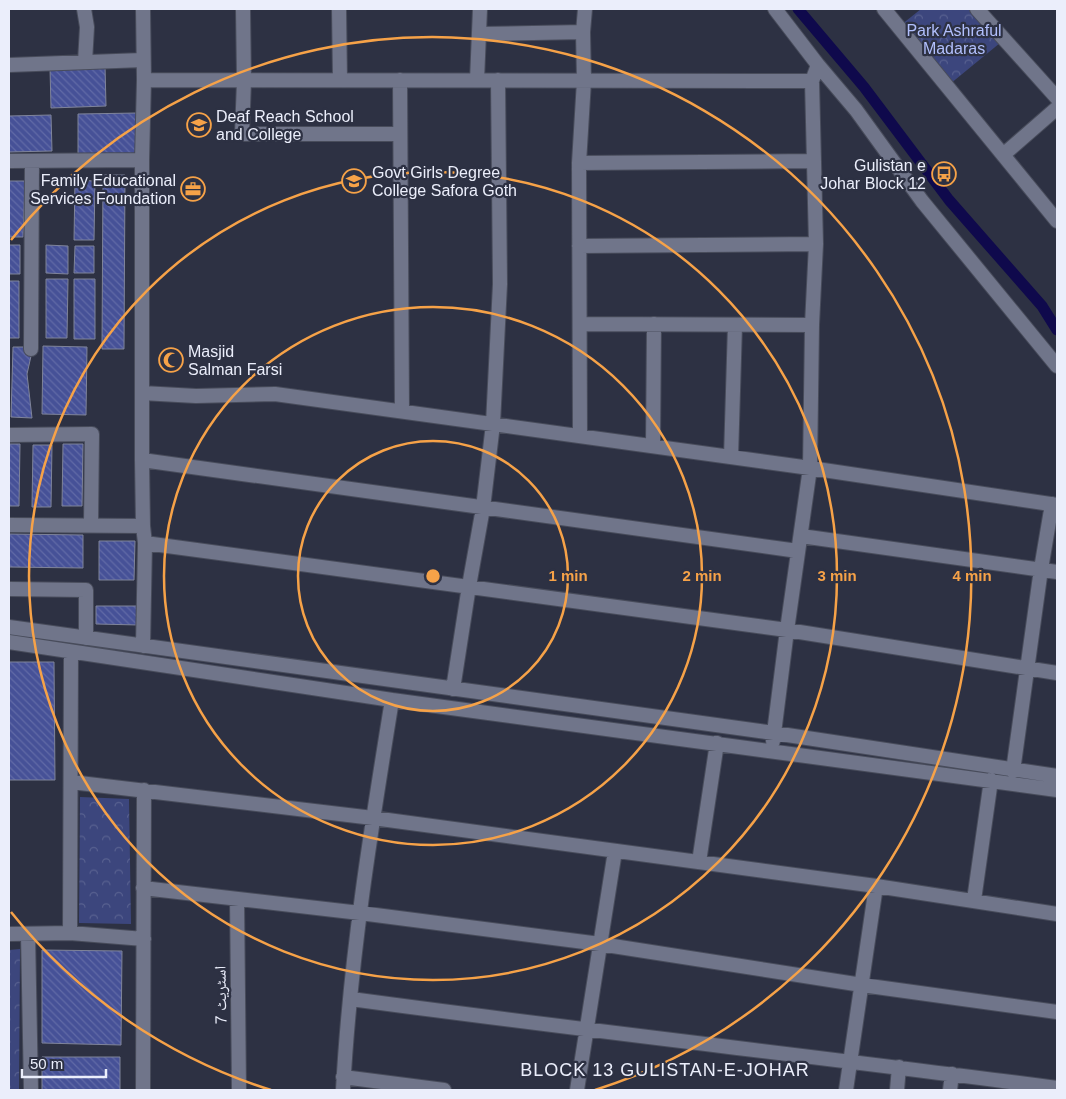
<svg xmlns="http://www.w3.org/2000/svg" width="1066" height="1099" font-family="Arial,'Noto Naskh Arabic',sans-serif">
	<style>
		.forest { fill: url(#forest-crowns) }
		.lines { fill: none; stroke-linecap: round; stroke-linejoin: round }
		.canal { stroke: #0f094c; stroke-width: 11 }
		.building { fill: url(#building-back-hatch); stroke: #7f849a }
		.minor-casing { stroke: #484c5b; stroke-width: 16 }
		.minor { stroke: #70758a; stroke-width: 14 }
		.ring { fill: none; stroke: #f6a248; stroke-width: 2.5 }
		.labels { text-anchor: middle; stroke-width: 4.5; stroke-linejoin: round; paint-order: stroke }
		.park-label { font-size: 16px; fill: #b1bffc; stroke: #2d3143 }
		.poi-label { font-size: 16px; fill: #ebeefb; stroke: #2d3143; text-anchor: start }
		.street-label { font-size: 16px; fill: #ebeefb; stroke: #2d3143 }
		.neighbourhood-label { font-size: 18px; letter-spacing: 1px; fill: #ebeefb; stroke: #2d3143 }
		.centre { fill: #f6a248; stroke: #2d3143; stroke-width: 2.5 }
		.ring-label { font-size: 15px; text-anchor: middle; font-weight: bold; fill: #f6a248; stroke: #2d3143; stroke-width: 4.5; stroke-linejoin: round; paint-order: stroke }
	</style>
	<defs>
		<pattern id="forest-crowns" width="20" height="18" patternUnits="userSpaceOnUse" patternTransform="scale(1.25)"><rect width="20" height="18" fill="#3c467d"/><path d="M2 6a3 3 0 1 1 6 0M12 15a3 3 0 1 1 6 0" fill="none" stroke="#586190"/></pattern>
		<pattern id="building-back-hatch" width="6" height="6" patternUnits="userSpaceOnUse" patternTransform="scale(1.25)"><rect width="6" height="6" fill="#465197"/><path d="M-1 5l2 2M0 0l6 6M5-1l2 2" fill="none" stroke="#616aa6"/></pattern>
	</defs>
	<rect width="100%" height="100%" fill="#2d3143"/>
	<!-- forest -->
	<path class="forest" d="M921,9H971L1000,43L950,84L901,25Z
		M80,797L129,799L131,924L79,923Z
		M20,949L19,1090H9V950Z"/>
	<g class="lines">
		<!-- canal -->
		<path class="canal" d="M798,9L864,87L949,200L1042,306L1057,330"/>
	</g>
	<!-- building -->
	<path class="building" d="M105,66L106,106L51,108L50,68Z
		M137,113V155L78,154V114Z
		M51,115L52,151L9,152V116Z
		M103,175H125L124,349H102Z
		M75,180L95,181L94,240H74Z
		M9,181H25L23,237H9Z
		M9,245H20V274H9Z
		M46,245L68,246V274L46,273Z
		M75,246H94V273H74Z
		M46,279H68L67,338H46Z
		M74,279H95V339H74Z
		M9,281H19V338H9Z
		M43,346L87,347L86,415L42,414Z
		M13,347H33L27,374L32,418L11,417Z
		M9,444H20L19,506H9Z
		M63,444H83L82,506H62Z
		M33,445H52L51,507H32Z
		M9,534L83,535V568L9,567Z
		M99,541H135L134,580H99Z
		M96,606H139V625L96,624Z
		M9,662H54L55,780H9Z
		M42,950L122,951L121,1045L42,1043Z
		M42,1057H120V1090H42Z"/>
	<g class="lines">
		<!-- minor casing -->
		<g class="minor-casing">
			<path id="minor" d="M84,9L87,27L85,62
				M143,9L144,80L142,160V460L143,526L145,543L143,646
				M243,9L244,81L242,134H400
				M339,9L340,80
				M775,9L818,65L856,110L922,201L1057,366
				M884,9L1057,221
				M977,9L1057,98
				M479,34L583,32
				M9,65L143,60
				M144,80L812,81
				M400,80L402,410
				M477,80L480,9
				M1003,155L1057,108
				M9,161L142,160
				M579,163L814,161
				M579,246L816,244
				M580,324L812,325
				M31,349L32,161
				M142,393L196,396L275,394L810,468L1057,505
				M9,435L92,434L91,525
				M580,436L579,163L584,81L583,32L585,9
				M653,446L654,324
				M731,457L735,325
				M142,460L798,551
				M9,525L143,526
				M801,536L1057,572
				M145,543L787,630L1057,673
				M9,589L86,590V638
				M9,627L774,733L1057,776
				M9,642L392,700L1057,790
				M453,689L469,586L483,508L493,424L500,284L498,80
				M773,741L787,630L810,468L812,325L816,244L812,81L818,65
				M1013,771L1041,569L1052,504
				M71,782L373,818L876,886L1057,914
				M699,862L717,743
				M143,888L360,913L600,944L862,985L1057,1012
				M237,899L239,1090
				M974,900L991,780
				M70,933L71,652
				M9,934L70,933L144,939
				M28,934L31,1090
				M351,999C586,1031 822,1057 1057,1088
				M343,1077L444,1090
				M143,1090L144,790
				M343,1090C350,959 371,829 392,700
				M577,1090L615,851
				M846,1090L876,886
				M897,1090L899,1067
				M950,1090L952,1074"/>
		</g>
		<!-- minor -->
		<use href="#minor" class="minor"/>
	</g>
	<!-- distance rings -->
	<g class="ring">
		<circle cx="433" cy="576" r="135"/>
		<circle cx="433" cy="576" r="269"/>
		<circle cx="433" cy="576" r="404"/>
		<path d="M271 1090A539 539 0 0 1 11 912M11 240A539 539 0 1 1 595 1090"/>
	</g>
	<!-- icons -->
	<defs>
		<g id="university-ring" transform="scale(1.25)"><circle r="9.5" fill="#2d3143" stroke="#f6a248" stroke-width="1.5"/><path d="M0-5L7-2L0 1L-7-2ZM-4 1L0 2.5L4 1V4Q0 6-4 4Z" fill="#f6a248"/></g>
		<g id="bus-ring" transform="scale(1.25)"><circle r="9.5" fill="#2d3143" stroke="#f6a248" stroke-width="1.5"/><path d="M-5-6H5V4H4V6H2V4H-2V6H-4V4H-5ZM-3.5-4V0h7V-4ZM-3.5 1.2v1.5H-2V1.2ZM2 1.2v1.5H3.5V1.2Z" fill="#f6a248"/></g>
		<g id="office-ring" transform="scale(1.25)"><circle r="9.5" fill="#2d3143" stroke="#f6a248" stroke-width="1.5"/><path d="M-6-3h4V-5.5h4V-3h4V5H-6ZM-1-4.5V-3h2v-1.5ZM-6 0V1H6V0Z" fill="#f6a248"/></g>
		<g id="mosque-ring" transform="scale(1.25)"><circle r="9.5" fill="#2d3143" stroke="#f6a248" stroke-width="1.5"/><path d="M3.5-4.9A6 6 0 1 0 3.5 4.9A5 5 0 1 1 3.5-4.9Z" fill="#f6a248"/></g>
	</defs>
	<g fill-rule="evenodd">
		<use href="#university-ring" x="199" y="125"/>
		<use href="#bus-ring" x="944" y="174"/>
		<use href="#university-ring" x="354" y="181"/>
		<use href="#office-ring" x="193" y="189"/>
		<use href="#mosque-ring" x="171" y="360"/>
	</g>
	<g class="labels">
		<!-- park labels -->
		<g class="park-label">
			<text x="954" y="36">Park Ashraful<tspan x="954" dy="18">Madaras</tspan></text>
		</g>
		<!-- poi labels -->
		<g class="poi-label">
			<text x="216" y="122">Deaf Reach School<tspan x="216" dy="18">and College</tspan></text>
			<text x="926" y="171" text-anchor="end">Gulistan e<tspan x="926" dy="18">Johar Block 12</tspan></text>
			<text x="372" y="178">Govt Girls Degree<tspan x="372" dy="18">College Safora Goth</tspan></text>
			<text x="176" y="186" text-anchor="end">Family Educational<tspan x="176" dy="18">Services Foundation</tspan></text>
			<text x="188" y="357">Masjid<tspan x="188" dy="18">Salman Farsi</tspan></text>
		</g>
		<!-- street labels -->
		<g class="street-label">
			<text transform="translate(220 995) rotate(-91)" y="6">اسٹریٹ 7</text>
		</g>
		<!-- neighbourhood labels -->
		<g class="neighbourhood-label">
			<text x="665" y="1076">BLOCK 13 GULISTAN-E-JOHAR</text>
		</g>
	</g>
	<circle cx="433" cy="576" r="8" class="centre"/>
	<g class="ring-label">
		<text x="568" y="581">1 min</text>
		<text x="702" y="581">2 min</text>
		<text x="837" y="581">3 min</text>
		<text x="972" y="581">4 min</text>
	</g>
	<!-- border -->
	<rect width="1066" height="1099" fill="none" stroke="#ebeefb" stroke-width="20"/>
	<!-- scale -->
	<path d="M22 1069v8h84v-8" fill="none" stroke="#ebeefb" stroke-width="2.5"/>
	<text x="30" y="1069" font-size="15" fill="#ebeefb" stroke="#2d3143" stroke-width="4" paint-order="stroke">50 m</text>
</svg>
